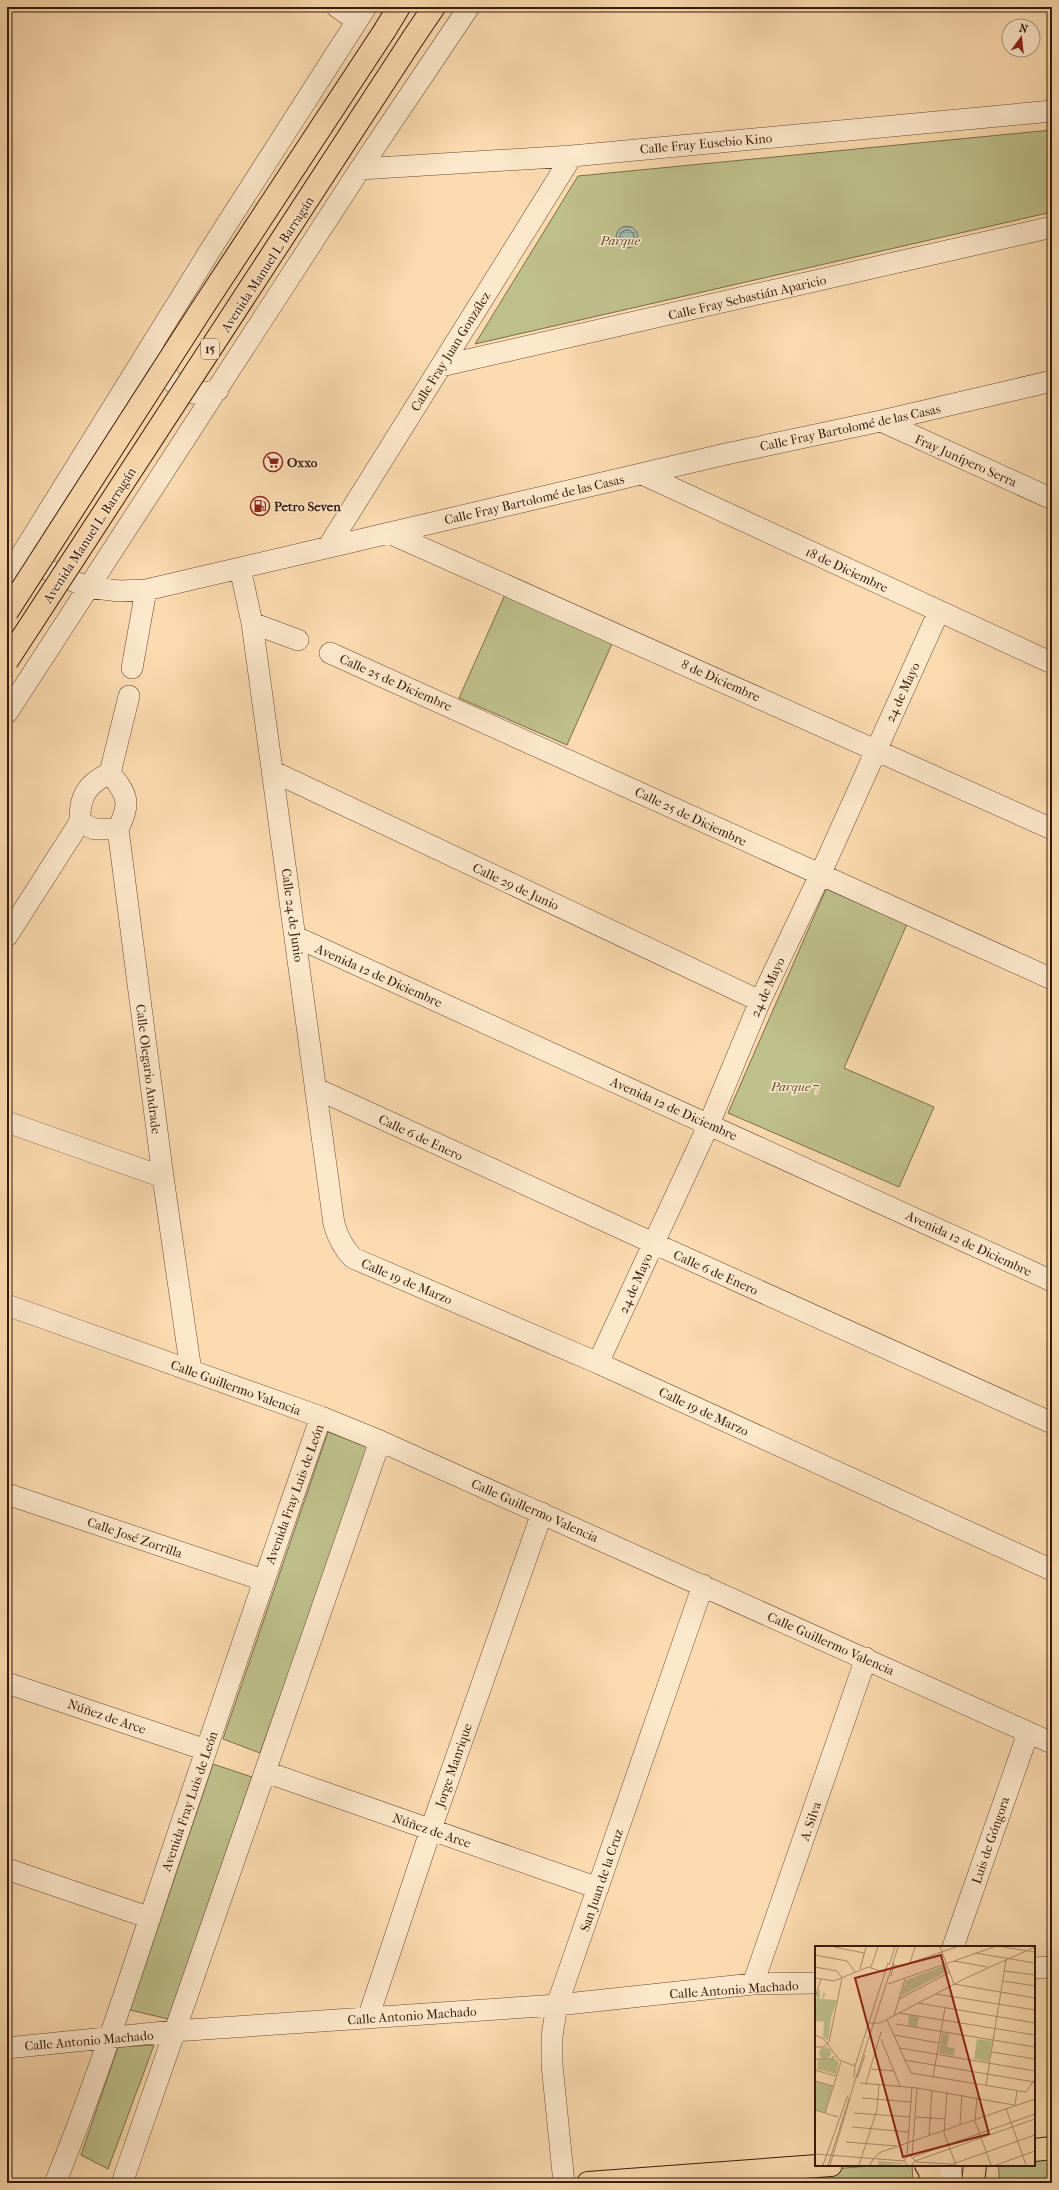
<svg xmlns="http://www.w3.org/2000/svg" width="1059" height="2190" font-family="'IM FELL French Canon',serif">
	<style>
		.park { fill: #bec08b; stroke: #7a6d4b }
		.water { fill: url(#water-rules); stroke: #767a6f }
		.lines { fill: none; stroke-linecap: round; stroke-linejoin: round }
		.shore { stroke: #6c6a5e; stroke-width: 1 }
		.minor-casing { stroke: #684a34; stroke-width: 22 }
		.major-casing { stroke: #371a0b; stroke-width: 24 }
		.highway-casing { stroke: #371a0b; stroke-width: 24 }
		.minor { stroke: #fce8cb; stroke-width: 21 }
		.major { stroke: #fbdbaf; stroke-width: 22 }
		.highway { stroke: #fbdbaf; stroke-width: 22 }
		.highway-bridge-casing { stroke: #371a0b; stroke-width: 24; stroke-linecap: butt }
		.highway-bridge { stroke: #fbdbaf; stroke-width: 22 }
		.labels { text-anchor: middle; stroke-width: 3; stroke-linejoin: round; paint-order: stroke }
		.shield { fill: #fce8cb; stroke: #725845; stroke-width: 1 }
		.shield-label { font-size: 12px; font-weight: bold; fill: #371a0b }
		.street-label { font-size: 13px; fill: #371a0b; stroke: #fce8cb }
		.park-label { font-size: 13px; font-style: italic; fill: #604c31; stroke: #fce8cb }
		.poi-label { font-size: 13px; font-weight: bold; fill: #371a0b; stroke: #fce8cb; text-anchor: start }
		.inset-road { fill: none; stroke: #ad8e6d; stroke-width: 1 }
		.view { fill: #8f2418; fill-opacity: 0.15; stroke: #8f2418; stroke-width: 2 }
		.inset-edge { fill: none; stroke: #371a0b; stroke-width: 2 }
	</style>
	<defs>
		<pattern id="water-rules" width="6" height="5" patternUnits="userSpaceOnUse"><rect width="6" height="5" fill="#a0bab1"/><path d="M0 2.5h6" fill="none" stroke="#8a9f97"/></pattern>
	</defs>
	<rect width="100%" height="100%" fill="#fbdbaf"/>
	<filter id="stains"><feTurbulence type="fractalNoise" baseFrequency=".005" numOctaves="4"/><feColorMatrix values="0 0 0 0 .2 0 0 0 0 .09 0 0 0 0 .02 0 0 0 .5 -.17"/></filter>
	<radialGradient id="worn" r=".72"><stop offset=".6" stop-color="#630" stop-opacity="0"/><stop offset="1" stop-color="#630" stop-opacity=".3"/></radialGradient>
	<!-- park -->
	<path class="park" d="M1052,130V212L475,344L578,176Z
		M507,590L615,637L567,745L459,698Z
		M826,889L907,924L844,1068L934,1107L899,1187L728,1113Z
		M328,1432L369,1448L260,1753L223,1739Z
		M213,1764L252,1777L168,2019L130,2010Z
		M154,2045L108,2169L81,2155L118,2047Z
		M1052,2157V2183H1000L998,2165H1034V2158Z
		M881,2165H912L913,2183H666Z"/>
	<!-- water -->
	<path class="water" d="M616 237a11 11 0 1 1 22 0a11 11 0 1 1-22 0Z"/>
	<g class="lines">
		<!-- shore -->
		<path class="shore" d="M620 237a7 7 0 1 1 14 0a7 7 0 1 1-14 0Z"/>
		<!-- minor casing -->
		<g class="minor-casing">
			<path id="minor" d="M337,7L357,21
				M360,169L572,156L1052,111
				M158,354C159,371 176,389 193,393C201,394 210,392 218,390
				M441,366L1052,227
				M881,421L1052,499
				M642,474L1052,663
				M389,533L1052,829
				M328,547L572,156
				M21,558L87,587L119,591L146,590L726,454L881,421L1052,381
				M240,568L252,623L334,1224C338,1238 343,1248 353,1258L598,1363L1052,1570
				M7,578L216,241L366,7
				M252,623L298,640
				M330,653L1052,979
				M132,668L146,590
				M7,713L360,169L469,7
				M272,771L760,1001
				M110,773C128,796 131,802 118,829L163,1177L191,1371
				M80,822L94,829H118
				M7,936L80,822C79,796 87,784 110,773L129,696
				M296,937L1052,1281
				M315,1088L653,1243L1052,1423
				M7,1122L163,1177
				M7,1305L321,1417L380,1441L1052,1743
				M598,1363L709,1124L760,1001L820,875L939,611
				M7,1494L263,1580
				M7,1683L206,1750
				M266,1772L598,1888
				M7,1869L150,1918
				M953,1947L1028,1733
				M1034,1968L1052,1967
				M753,1984L866,1658
				M368,2018L431,1829L542,1513
				M7,2048L174,2031L557,2005L753,1984L816,1983
				M950,2165L952,2183
				M55,2183C98,2078 133,1968 169,1860C219,1712 269,1564 321,1417
				M122,2183L380,1441
				M564,2183L552,2065V2036L557,2005L703,1585"/>
		</g>
		<!-- major casing -->
		<g class="major-casing">
			<path id="major" d="M1034,2150L1052,2148
				M926,2165L930,2171L931,2183
				M588,2183L831,2165
				M973,2183L975,2165"/>
		</g>
		<!-- highway casing -->
		<g class="highway-casing">
			<path id="highway" d="M385,30L399,7
				M413,38L434,7"/>
		</g>
		<!-- minor -->
		<use href="#minor" class="minor"/>
		<!-- major -->
		<use href="#major" class="major"/>
		<!-- highway -->
		<use href="#highway" class="highway"/>
		<!-- highway-bridge casing -->
		<g class="highway-bridge-casing">
			<path id="highway-bridge" d="M7,612L203,307L385,30
				M7,661L413,38"/>
		</g>
		<!-- highway-bridge -->
		<use href="#highway-bridge" class="highway-bridge"/>
	</g>
	<!-- icons -->
	<defs>
		<g id="supermarket-ring" transform="scale(1)"><circle r="9.5" fill="#fce8cb" stroke="#8f2418" stroke-width="1.5"/><path d="M-6-5.5h2.5l.6 2H6L4.5 2H-2.5L-4.4-4H-6ZM-1.5 3.2a1.3 1.3 0 1 0 .1 0ZM3 3.2a1.3 1.3 0 1 0 .1 0Z" fill="#8f2418"/></g>
		<g id="fuel-ring" transform="scale(1)"><circle r="9.5" fill="#fce8cb" stroke="#8f2418" stroke-width="1.5"/><path d="M-5.5-6h7V0h2V4h1.3V-2.5L3-4.5l.8-.8L6-3V5H2.5V1h-1V6h-7ZM-4.2-4.7v3.2H.2V-4.7Z" fill="#8f2418"/></g>
	</defs>
	<g fill-rule="evenodd">
		<use href="#supermarket-ring" x="273" y="462"/>
		<use href="#fuel-ring" x="260" y="506"/>
	</g>
	<g class="labels">
		<!-- shield labels -->
		<rect class="shield" x="201" y="339" width="18" height="20" rx="3"/>
		<g class="shield-label">
			<text x="210" y="353">15</text>
		</g>
		<!-- street labels -->
		<g class="street-label">
			<text transform="translate(706 143) rotate(-5)" y="5">Calle Fray Eusebio Kino</text>
			<text transform="translate(267 264) rotate(-57)" y="5">Avenida Manuel L. Barragán</text>
			<text transform="translate(747 297) rotate(-13)" y="5">Calle Fray Sebastián Aparicio</text>
			<text transform="translate(450 351) rotate(-58)" y="5">Calle Fray Juan González</text>
			<text transform="translate(850 427) rotate(-12)" y="5">Calle Fray Bartolomé de las Casas</text>
			<text transform="translate(966 460) rotate(24)" y="5">Fray Junípero Serra</text>
			<text transform="translate(534 499) rotate(-13)" y="5">Calle Fray Bartolomé de las Casas</text>
			<text transform="translate(89 535) rotate(-57)" y="5">Avenida Manuel L. Barragán</text>
			<text transform="translate(847 569) rotate(25)" y="5">18 de Diciembre</text>
			<text transform="translate(721 680) rotate(24)" y="5">8 de Diciembre</text>
			<text transform="translate(396 682) rotate(24)" y="5">Calle 25 de Diciembre</text>
			<text transform="translate(902 692) rotate(-65)" y="5">24 de Mayo</text>
			<text transform="translate(691 816) rotate(25)" y="5">Calle 25 de Diciembre</text>
			<text transform="translate(516 886) rotate(25)" y="5">Calle 29 de Junio</text>
			<text transform="translate(293 915) rotate(82)" y="5">Calle 24 de Junio</text>
			<text transform="translate(379 975) rotate(24)" y="5">Avenida 12 de Diciembre</text>
			<text transform="translate(767 987) rotate(-65)" y="5">24 de Mayo</text>
			<text transform="translate(149 1069) rotate(83)" y="5">Calle Olegario Andrade</text>
			<text transform="translate(674 1108) rotate(24)" y="5">Avenida 12 de Diciembre</text>
			<text transform="translate(421 1137) rotate(25)" y="5">Calle 6 de Enero</text>
			<text transform="translate(969 1243) rotate(25)" y="5">Avenida 12 de Diciembre</text>
			<text transform="translate(716 1272) rotate(24)" y="5">Calle 6 de Enero</text>
			<text transform="translate(407 1281) rotate(23)" y="5">Calle 19 de Marzo</text>
			<text transform="translate(635 1283) rotate(-66)" y="5">24 de Mayo</text>
			<text transform="translate(236 1387) rotate(20)" y="5">Calle Guillermo Valencia</text>
			<text transform="translate(704 1411) rotate(25)" y="5">Calle 19 de Marzo</text>
			<text transform="translate(294 1494) rotate(-70)" y="5">Avenida Fray Luis de León</text>
			<text transform="translate(535 1510) rotate(24)" y="5">Calle Guillermo Valencia</text>
			<text transform="translate(135 1537) rotate(19)" y="5">Calle José Zorrilla</text>
			<text transform="translate(831 1643) rotate(24)" y="5">Calle Guillermo Valencia</text>
			<text transform="translate(107 1716) rotate(19)" y="5">Núñez de Arce</text>
			<text transform="translate(453 1765) rotate(-71)" y="5">Jorge Manrique</text>
			<text transform="translate(189 1801) rotate(-71)" y="5">Avenida Fray Luis de León</text>
			<text transform="translate(810 1821) rotate(-71)" y="5">A. Silva</text>
			<text transform="translate(432 1830) rotate(19)" y="5">Núñez de Arce</text>
			<text transform="translate(990 1840) rotate(-71)" y="5">Luis de Góngora</text>
			<text transform="translate(601 1880) rotate(-71)" y="5">San Juan de la Cruz</text>
			<text transform="translate(734 1989) rotate(-4)" y="5">Calle Antonio Machado</text>
			<text transform="translate(412 2015) rotate(-4)" y="5">Calle Antonio Machado</text>
			<text transform="translate(89 2040) rotate(-5)" y="5">Calle Antonio Machado</text>
		</g>
		<!-- park labels -->
		<g class="park-label">
			<text x="620" y="245">Parque</text>
			<text x="795" y="1091">Parque 7</text>
		</g>
		<!-- poi labels -->
		<g class="poi-label">
			<text x="287" y="467">Oxxo</text>
			<text x="274" y="511">Petro Seven</text>
		</g>
	</g>
	<!-- overview -->
	<g transform="translate(815 1946)">
		<rect width="220" height="220" fill="#fbdbaf"/>
		<path d="M131,19L133,25L86,50L91,34ZM5,44V53H7L8,47H11L8,53L22,54L16,72L13,94L8,90L9,76L0,75L2,46ZM94,69L104,71L102,81L93,79ZM127,87L134,88L132,101L140,102L139,110L124,107ZM162,93L177,95L174,116L159,113ZM4 107a6 6 0 1 1 12 0a6 6 0 1 1-12 0ZM18,111L24,117L21,128L2,123L3,113L13,114ZM0,135L18,140L10,167L0,164ZM63,215L87,217L88,218L64,219Z" fill="#bec08b"/>
		<path class="inset-road" d="M19,1L49,7M125,1L139,38L220,52M188,1L220,6M160,7L220,17M0,9L32,15L40,26M139,15L173,21M95,17L100,1M74,19L80,1M79,20L89,19L141,1M0,21L22,25L27,32L14,96L8,101H0M56,21L63,1M45,23L51,1M190,25L220,29M76,30L79,17M0,32L19,35L53,21L69,26M188,35L220,40M73,38L179,1M121,48L220,64M0,52L6,33M84,53L135,26M103,57L220,77M84,67L220,89M79,70L90,33M72,74L96,127L211,146L220,133M54,77H65L153,31L220,1M81,78L220,101M0,89L9,93L24,114L40,120M79,89L124,97M66,93L85,140M85,102L220,125M177,106L220,113M0,113H16L19,110M89,114L219,136M56,123L79,125M0,124L21,130M39,131L40,120L73,17M118,131L130,62M42,132L50,109M0,135L18,140M45,137L102,142L199,159M51,137L66,86M171,139L191,14M132,146L129,187L141,219M162,151L160,175L176,219M47,152L96,156M200,159L202,145M191,162L211,219M0,164L23,171M10,167L26,116M39,167L95,171M101,171L130,173M145,178L147,149M37,181L94,186M114,189L117,144M31,196L82,200M0,208L89,215M92,210L97,141M97,210L102,142M98,211L220,168M100,215L220,173M100,216L136,218M8,219L33,149M13,219L83,1M15,219L35,152M44,219L62,164L64,138M55,219L58,213L66,206L220,153M92,219L89,214L94,209L100,214L97,219M135,219L220,189M181,219L220,205"/>
		<path class="view" d="M126,9L174,188L88,211L40,32Z"/>
		<rect width="220" height="220" class="inset-edge"/>
	</g>
	<!-- margin -->
	<rect width="1059" height="2190" fill="none" stroke="#fbdbaf" stroke-width="24"/>
	<rect x="8" y="8" width="1043" height="2174" fill="none" stroke="#371a0b" stroke-width="2"/>
	<rect x="12" y="12" width="1035" height="2166" fill="none" stroke="#371a0b"/>
	<!-- north arrow -->
	<g transform="translate(1021 38) rotate(15)"><circle r="19" fill="#fce8cb" stroke="#ad967e"/>
	<path d="M0-3L7 15L0 10L-7 15Z" fill="#8f2418"/>
	<text y="-6" font-size="11" font-weight="bold" text-anchor="middle" fill="#371a0b">N</text>
	</g>
	<rect width="100%" height="100%" filter="url(#stains)"/>
	<rect width="100%" height="100%" fill="url(#worn)"/>
</svg>
